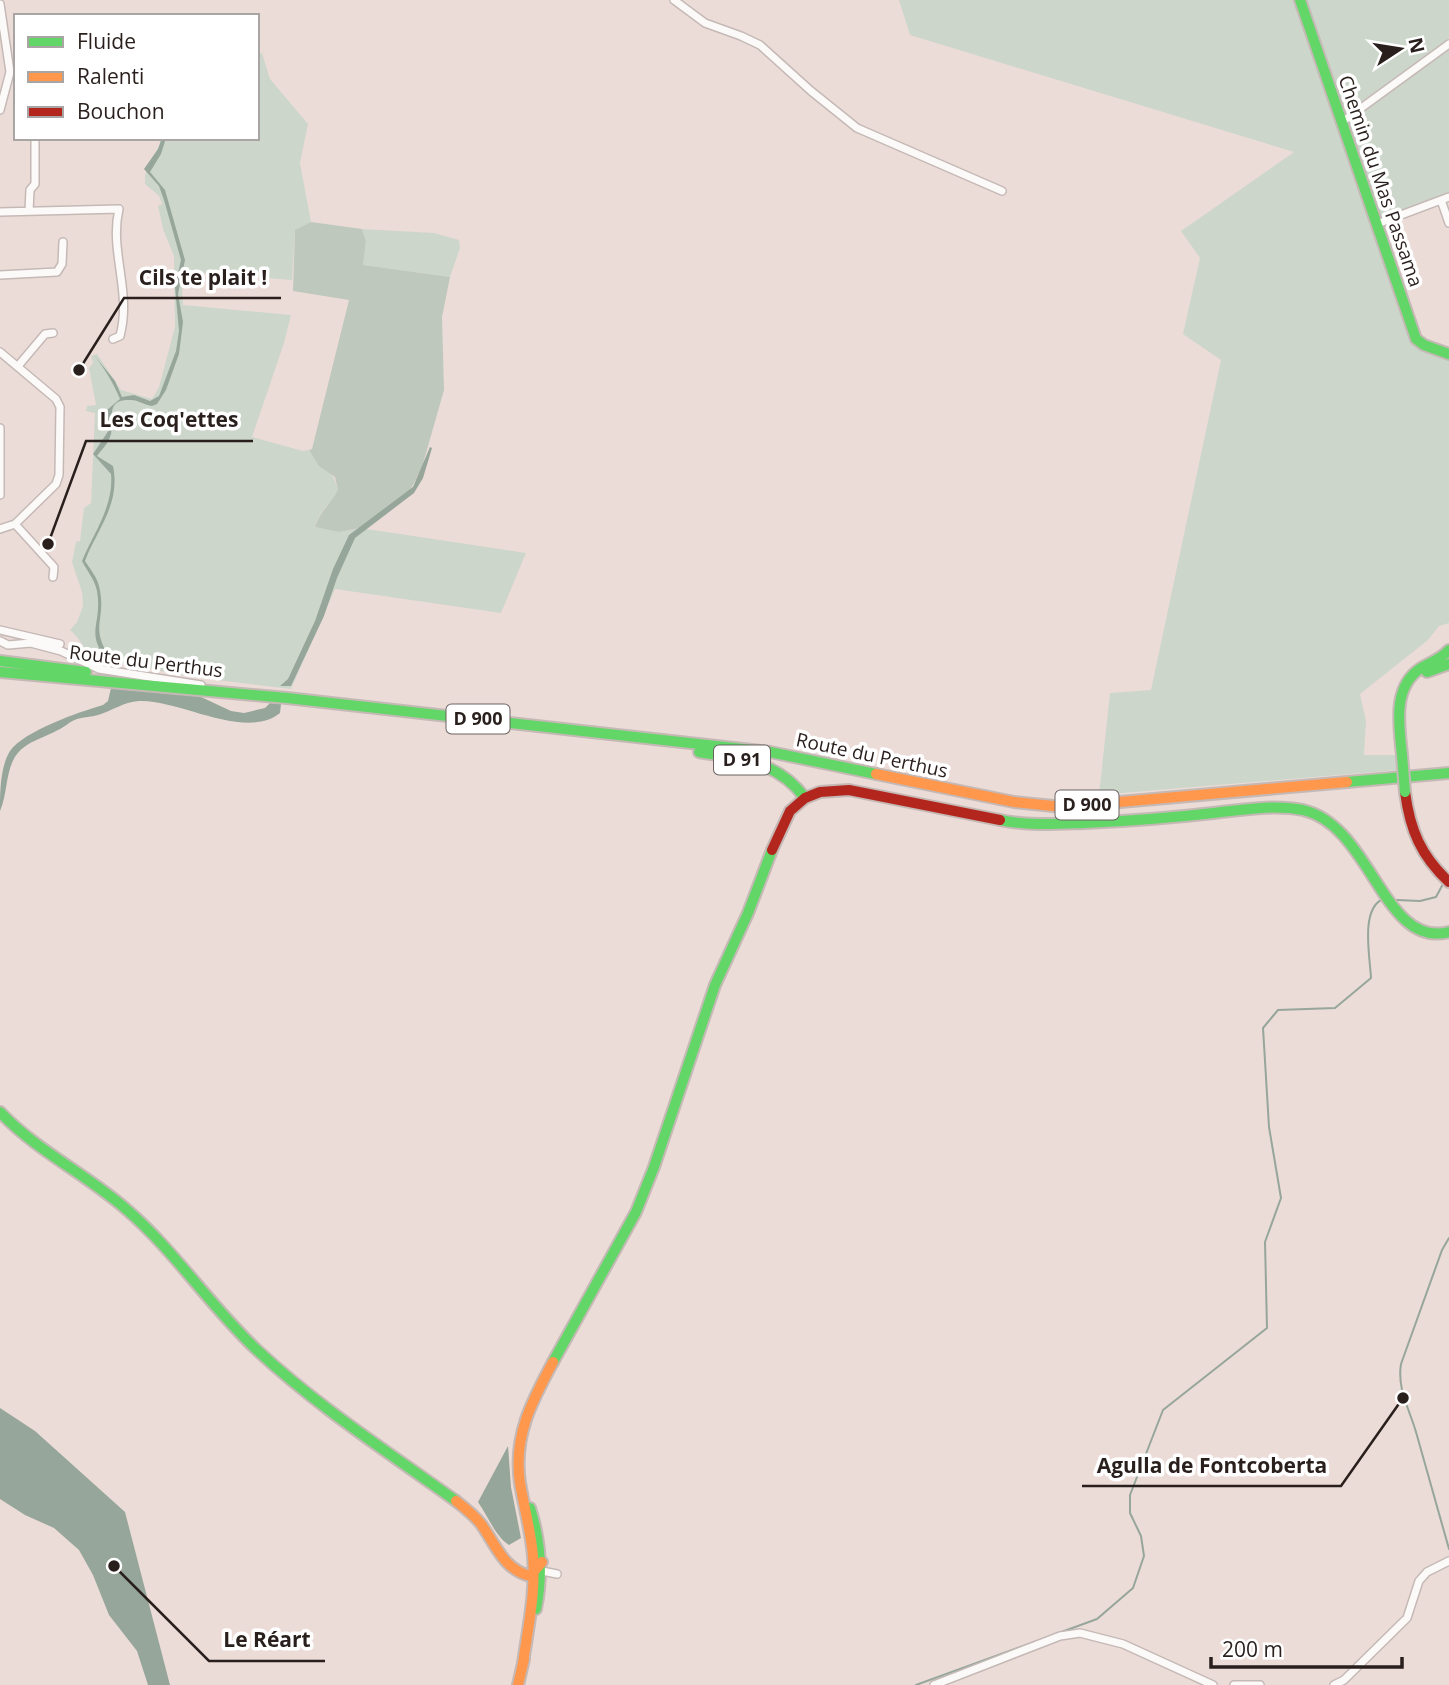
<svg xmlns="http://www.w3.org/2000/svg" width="1449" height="1685" font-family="'Open Sans',sans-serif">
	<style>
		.green { fill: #cdd6cb }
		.forest { fill: #bec8bc }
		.water { fill: #96a69a }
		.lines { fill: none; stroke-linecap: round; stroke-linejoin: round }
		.stream { stroke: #96a69a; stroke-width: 2 }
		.street-casing { stroke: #c5b9b6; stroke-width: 10 }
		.fast-casing { stroke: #c5b9b6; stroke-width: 14 }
		.slow-casing { stroke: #c5b9b6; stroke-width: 14 }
		.jam-casing { stroke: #c5b9b6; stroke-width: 14 }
		.street { stroke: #fcfaf9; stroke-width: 7 }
		.fast { stroke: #63d668; stroke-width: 10 }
		.slow { stroke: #ff974d; stroke-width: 10 }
		.jam { stroke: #b3261e; stroke-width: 10 }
		.fast-bridge-casing { stroke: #c5b9b6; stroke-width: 14; stroke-linecap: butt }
		.fast-bridge { stroke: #63d668; stroke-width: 10 }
		.labels { text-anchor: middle; stroke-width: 7; stroke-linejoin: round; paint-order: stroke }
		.shield { fill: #fff; stroke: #696260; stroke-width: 2 }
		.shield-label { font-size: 18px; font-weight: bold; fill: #291f1c }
		.street-label { font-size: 19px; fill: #291f1c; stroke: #fff }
		.leader { fill: none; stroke: #291f1c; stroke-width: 2.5 }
		.callout-dot { fill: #291f1c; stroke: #fff; stroke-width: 2.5 }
		.callout-label { font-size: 21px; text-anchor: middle; font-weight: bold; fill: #291f1c; stroke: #fff; stroke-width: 7; stroke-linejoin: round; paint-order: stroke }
	</style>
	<rect width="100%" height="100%" fill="#ecdcd8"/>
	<!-- green -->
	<path class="green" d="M899,0H1297L1412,340L1449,357V623L1439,626L1428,640L1360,694L1366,721L1364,755H1397L1399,770L1099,795L1110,693L1151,690L1221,360L1183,334L1200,258L1181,231L1294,152L910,35Z
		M1304,0H1449V38L1343,116Z
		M1449,49V194L1380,220L1345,123Z
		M262,53L270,79L308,124L300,163L311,222L295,230L292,280L187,272L182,291L183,305L291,315L284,343L252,437L303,451L309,450C319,468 333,467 338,490C331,503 318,513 315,527L339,532L360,528L526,553L501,613L335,589L291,689L192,677L109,661L102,667C85,658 84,641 70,630L77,622L83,606L82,592L72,562L76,542L80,541L84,508L91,503L95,413L86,411L87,406L96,405L89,368L93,363L91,356L97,354L121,390L152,399L159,387L175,327L174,256L163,229L158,206L162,204L159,196L145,184C144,162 157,159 161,138H257V54Z
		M362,229L434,233L459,240L460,248L450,277L363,265L366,241Z"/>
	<!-- forest -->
	<path class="forest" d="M311,222L362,229L366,241L363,265L450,277L442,317L444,390L422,467L414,483L407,496L360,528L339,532L315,527C319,513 331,503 338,490L335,477L319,466L309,450L312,449L349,300L293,291L295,230Z"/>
	<!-- water -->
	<path class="water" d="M162,138H166L161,154L150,172L165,190L185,260L178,294L183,322L179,354L166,390L157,404L152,406C145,405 138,400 131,400C102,398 116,424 110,437C108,444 101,450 97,456L113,466C121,504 97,529 85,561C90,569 97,577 99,586C108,623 85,628 117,666H112C82,632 103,627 97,591C95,580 87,571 82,561C94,532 114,506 111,474L93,454L109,430L107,410L120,399C113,382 104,368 94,355L115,381L122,397L134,395L150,401L159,396L176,351L179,331L175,287L181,260L164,200L159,186L144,169L158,149Z
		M430,447L432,448L423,478L414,493L355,538L337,578L324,616L291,686H280L288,679L315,621L333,569L349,535L413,487Z
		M111,688L199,696L231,711L244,713L265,708L270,703L281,704L280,713C245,741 179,699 139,701C123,702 112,711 98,715C91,717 84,717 77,719C70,721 65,727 58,730C44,738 27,741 17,754C5,770 8,793 0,811C0,793 0,767 10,751C24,731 79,712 103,705L108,701Z
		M0,1408L35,1431L125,1512L170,1685H148L137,1651L109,1615L93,1575L79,1550L54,1528L25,1515L0,1499Z
		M508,1446L511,1487L521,1538L509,1545C495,1536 488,1516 478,1502Z"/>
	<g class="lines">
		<!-- stream -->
		<path class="stream" d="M1397,900L1420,901L1436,897L1443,884
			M1449,1238L1442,1250L1401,1364C1397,1389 1409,1408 1416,1432C1427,1471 1438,1510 1449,1549
			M916,1685L1097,1619L1133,1588L1144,1556L1141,1536L1130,1513V1495L1163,1410L1267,1328L1265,1242L1281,1198L1269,1127L1263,1028L1278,1010L1335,1008L1371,978C1370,957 1360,909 1383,899"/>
		<!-- street casing -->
		<g class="street-casing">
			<path id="street" d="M674,0L705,23L741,36L760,45L811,91L857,128L1002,191
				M0,4L10,72L0,110
				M1342,122L1449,44
				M1441,200L1449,223
				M29,211L30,190L35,184V138
				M0,212L119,209C109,251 132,291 120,336L113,339
				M1377,224L1449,197
				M0,275L57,272L62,264L63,242
				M0,352L56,399L60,407L59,475L56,484L15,524L0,529
				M18,366L45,334L53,333
				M0,428V495
				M15,524L54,567L53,577
				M0,630L60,644
				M0,641L8,645L31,643L61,651L99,669L201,685
				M538,1574L542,1571L557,1574
				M934,1685L1060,1636L1080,1633L1123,1644L1213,1685
				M1234,1685H1260
				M1334,1685L1344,1680L1407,1618L1419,1581L1427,1572L1449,1561"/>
		</g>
		<!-- fast casing -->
		<g class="fast-casing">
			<path id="fast" d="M1300,0L1416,339L1424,345L1449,354
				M0,661L86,672
				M0,672L287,698L770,752L876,774
				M1427,672L1449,664
				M699,752C741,759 778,761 805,798
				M1402,755C1399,725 1392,687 1421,668C1431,662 1441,659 1449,650
				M1347,782L1449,773
				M1000,820C1029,826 1057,824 1085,823C1128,821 1170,818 1213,813C1241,810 1274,804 1303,810C1372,826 1383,949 1449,932
				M0,1112C37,1151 86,1174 126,1209C175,1251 210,1306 257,1350C318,1407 388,1452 456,1501
				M553,1362L636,1212L654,1167L715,985L748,913L772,850
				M530,1508C541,1542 543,1574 536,1609"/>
		</g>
		<!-- slow casing -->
		<g class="slow-casing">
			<path id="slow" d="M876,774L1014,802L1063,807L1347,782
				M456,1501C465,1508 474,1515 481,1524C496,1545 503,1569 530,1576L542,1562
				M523,1663C528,1628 536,1592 533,1556C531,1531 524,1507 520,1483C513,1436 532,1401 553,1362
				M518,1685L524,1659"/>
		</g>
		<!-- jam casing -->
		<g class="jam-casing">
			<path id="jam" d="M1405,792C1410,830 1421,856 1449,882
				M772,850L790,811L805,798L820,792L849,790L1000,820"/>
		</g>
		<!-- street -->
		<use href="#street" class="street"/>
		<!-- fast -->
		<use href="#fast" class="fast"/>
		<!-- slow -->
		<use href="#slow" class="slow"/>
		<!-- jam -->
		<use href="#jam" class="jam"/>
		<!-- fast-bridge casing -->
		<g class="fast-bridge-casing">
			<path id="fast-bridge" d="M1402,755L1405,792"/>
		</g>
		<!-- fast-bridge -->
		<use href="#fast-bridge" class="fast-bridge"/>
	</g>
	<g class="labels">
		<!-- shield labels -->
		<g class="shield">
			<rect x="446.5" y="704.5" width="63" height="29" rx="5"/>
			<rect x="714" y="745.5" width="56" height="29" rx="5"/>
			<rect x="1055.5" y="790.5" width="63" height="29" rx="5"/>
		</g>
		<g class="shield-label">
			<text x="478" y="725">D 900</text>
			<text x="742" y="766">D 91</text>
			<text x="1087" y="811">D 900</text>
		</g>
		<!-- street labels -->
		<g class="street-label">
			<text transform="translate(1381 181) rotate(71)" y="7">Chemin du Mas Passama</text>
			<text transform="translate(146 661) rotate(7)" y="7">Route du Perthus</text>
			<text transform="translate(872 755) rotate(12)" y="7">Route du Perthus</text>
		</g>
	</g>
	<!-- callouts -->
	<path class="leader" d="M79 370L124 298H281M48 544L86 441H253M1403 1398L1341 1486H1082M114 1566L209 1661H325"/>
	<g class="callout-dot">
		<circle cx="79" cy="370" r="7"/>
		<circle cx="48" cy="544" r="7"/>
		<circle cx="1403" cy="1398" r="7"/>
		<circle cx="114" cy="1566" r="7"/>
	</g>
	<g class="callout-label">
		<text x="203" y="285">Cils te plait !</text>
		<text x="169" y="427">Les Coq'ettes</text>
		<text x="1212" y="1473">Agulla de Fontcoberta</text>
		<text x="267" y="1647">Le Réart</text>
	</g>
	<!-- legend -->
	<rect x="14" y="14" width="245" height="126" fill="#ffffff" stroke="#a9a5a4" stroke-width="2"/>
	<rect x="28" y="37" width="35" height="10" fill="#63d668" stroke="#a9a5a4" stroke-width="2"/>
	<text x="77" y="49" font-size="21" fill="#291f1c">Fluide</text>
	<rect x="28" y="72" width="35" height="10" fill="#ff974d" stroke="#a9a5a4" stroke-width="2"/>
	<text x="77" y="84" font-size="21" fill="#291f1c">Ralenti</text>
	<rect x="28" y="107" width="35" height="10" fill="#b3261e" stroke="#a9a5a4" stroke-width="2"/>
	<text x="77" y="119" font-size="21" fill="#291f1c">Bouchon</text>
	<!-- north arrow -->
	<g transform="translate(1400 49) rotate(78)" stroke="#ffffff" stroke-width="5" paint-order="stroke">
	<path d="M0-5L12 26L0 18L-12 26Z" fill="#291f1c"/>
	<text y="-10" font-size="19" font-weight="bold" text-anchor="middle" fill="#291f1c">N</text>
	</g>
	<!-- scale -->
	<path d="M1211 1657v10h191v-10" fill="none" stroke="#291f1c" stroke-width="3.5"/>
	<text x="1222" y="1657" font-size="21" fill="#291f1c" stroke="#ffffff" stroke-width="5" paint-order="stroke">200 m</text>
</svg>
